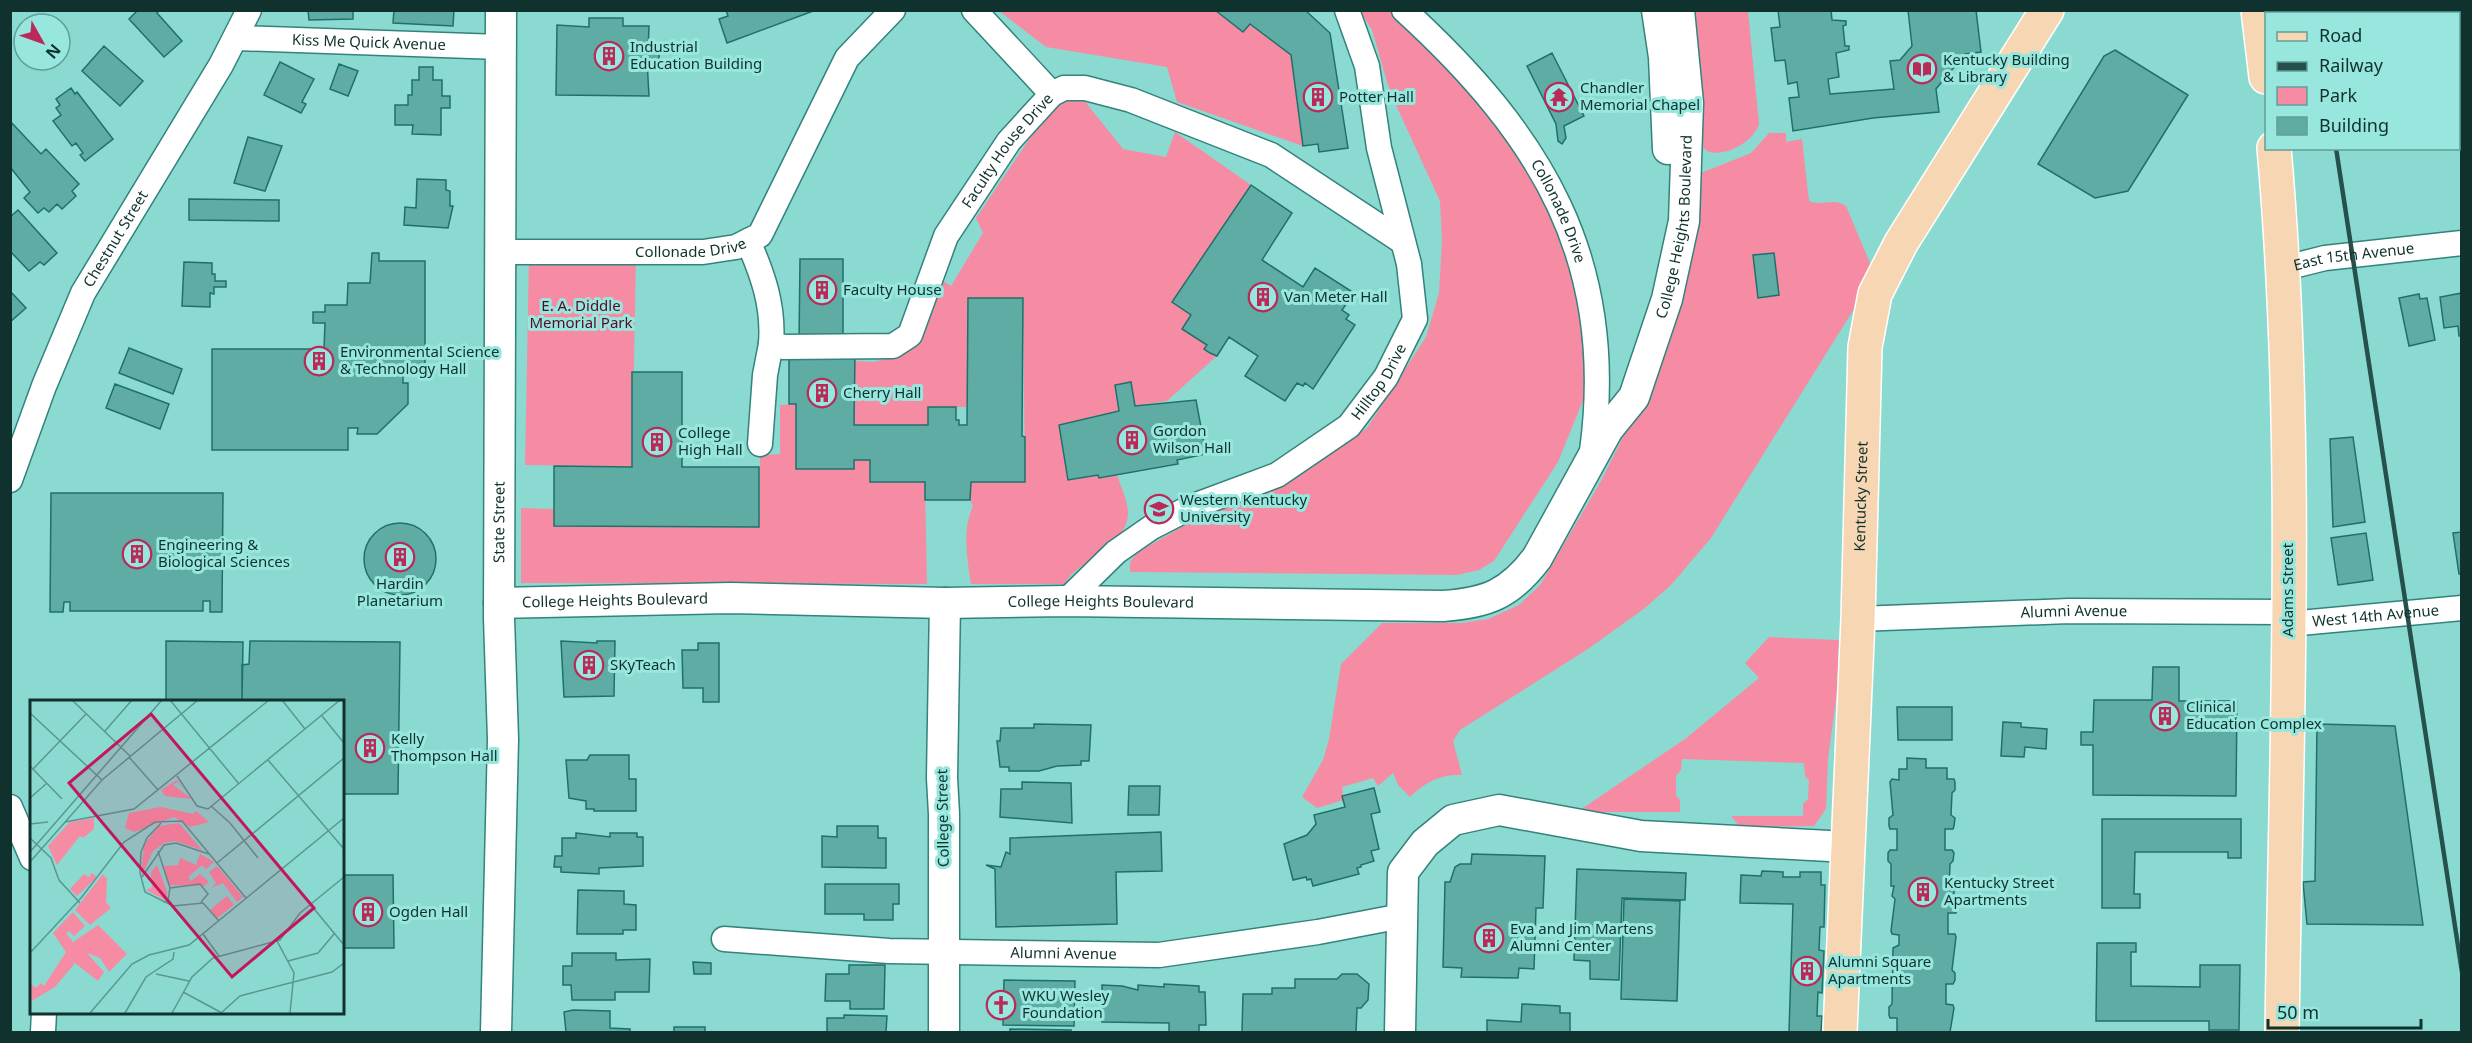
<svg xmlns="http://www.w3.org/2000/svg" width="2472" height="1043" font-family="'Noto Sans',sans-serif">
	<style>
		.green { fill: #f68ca3 }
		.building { fill: #5eaca4; stroke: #1c726b; stroke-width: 1.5 }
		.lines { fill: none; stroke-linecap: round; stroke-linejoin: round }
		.minor-casing { stroke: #32837c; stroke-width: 27 }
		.tertiary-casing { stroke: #32837c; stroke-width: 33 }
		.primary-casing { stroke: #fff; stroke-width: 36 }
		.minor { stroke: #fff; stroke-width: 24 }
		.tertiary { stroke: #fff; stroke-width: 30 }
		.primary { stroke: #f7d6b3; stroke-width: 33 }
		.rail { stroke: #26504b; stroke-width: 4.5 }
		.labels { text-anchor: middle; stroke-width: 6; stroke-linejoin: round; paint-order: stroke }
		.street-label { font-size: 15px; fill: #10322e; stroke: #98e7de }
		.poi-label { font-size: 15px; fill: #10322e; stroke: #98e7de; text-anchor: start }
		.park-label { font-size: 15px; fill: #560b25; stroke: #98e7de }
		.inset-road { fill: none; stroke: #5a9790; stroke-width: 1.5 }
		.view { fill: #c2185b; fill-opacity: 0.15; stroke: #c2185b; stroke-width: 3 }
		.inset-edge { fill: none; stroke: #10322e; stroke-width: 3 }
	</style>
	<rect width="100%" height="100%" fill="#8bdad1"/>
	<!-- green -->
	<path class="green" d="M999,11H1215L1243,32L1250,24L1291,55L1303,146L1177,102L1167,67L1046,47Z
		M1360,11H1395L1457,68L1535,171L1591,323L1584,398L1558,462L1494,561L1479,570L1457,575L1130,572V562L1136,554L1152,544L1187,524L1296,477L1367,428L1426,337L1439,293L1442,240L1440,201L1390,92L1372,30Z
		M1690,11H1748L1759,124C1753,142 1728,156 1709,152L1701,146Z
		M1065,98L1083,99L1123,149L1166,157L1175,132L1251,185L1172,302L1191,315L1182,329L1207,345L1205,349L1217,356L1167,401L1135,406L1131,382L1115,385L1119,411L1059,425L1069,480L1098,475L1099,478L1117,475C1121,486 1127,500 1128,511C1130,547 1069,565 1066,584H971C967,559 962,530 973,506L970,500L971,482H1025L1023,298H968L967,407H929L928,425H854L855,361L874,362L899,355L941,280L951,286L983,233L976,218L1032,135Z
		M1769,133H1786V142L1802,139L1809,201C1822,207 1834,197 1846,206L1870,263L1868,278L1854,309L1711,538L1671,585L1645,608L1588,649L1460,730L1453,741L1462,775C1441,774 1425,782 1410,797L1398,785L1393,773L1378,786L1373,778L1342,787L1344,800L1317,808L1302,797L1323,760L1329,739L1341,664L1382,623H1462L1488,619L1519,605L1540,585L1601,481L1638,407L1701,173L1751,153Z
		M636,256L632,467L525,465L529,257Z
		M796,404V469H854V460H870L925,482L927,584L521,583V508L554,509V526L759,527L760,455L780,454V405Z
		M1769,637L1839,640L1837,692L1828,759L1826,809L1814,826L1740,827L1731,816H1803V804L1808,799L1809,780L1805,776L1804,763L1682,759L1681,770L1676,776V795L1680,800V812H1577L1685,739L1759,678L1745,663Z"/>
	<!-- building -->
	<path class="building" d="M138,10H160L157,13L182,41L164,57L129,19Z
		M308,10H353V19L309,20Z
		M394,10H454L453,26L393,23Z
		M726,10H816L727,43L719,19L728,16Z
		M1215,10H1305L1330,33L1348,148L1319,152L1318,144L1303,146L1291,55L1250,24L1243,32Z
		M1778,10H1831L1832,20L1846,21V25L1843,26L1845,46H1849V50L1836,53L1839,77L1828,79L1830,94L1894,89L1890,61L1900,60L1912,46L1908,10H1976L1981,52L1965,54L1936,89L1939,112L1873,118L1793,131L1789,98L1799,97L1797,82L1788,84L1785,60L1775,61L1771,28L1780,27Z
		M589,18H623V26H649L648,53H659V60H647L649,96L556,95L557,25L589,27Z
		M104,46L143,81L120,106L82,71Z
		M2115,50L2188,95L2128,191L2095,198L2038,164L2104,56Z
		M1552,53L1584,116L1564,126L1566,138L1562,144L1558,141L1556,124L1527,66Z
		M280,62L314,79L302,102L306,104L301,113L264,95Z
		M339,64L358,71L348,96L330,89Z
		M419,67H433V80H442V96H450V108H441V135L412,134L413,125H395V105H408V95H412V80H419Z
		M71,88L75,94L77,92L113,139L85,161L80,155L83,153L76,143L72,146L53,121L61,115L56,108L60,105L56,99Z
		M10,121L41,154L46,149L79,184L72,191L76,196L62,209L57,204L49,212L44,208L38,213L24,198L30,192L10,167Z
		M248,137L282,146L265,191L234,183Z
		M417,179L446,180V190L450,191V206H453L448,228L404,225L405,207L416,208Z
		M1251,185L1292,213L1262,260L1303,287L1315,268L1354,293L1342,310L1349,315L1346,319L1355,325L1313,389L1305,383L1303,386L1297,383L1285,401L1245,376L1258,356L1229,337L1217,356L1210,353L1204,349L1207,345L1182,329L1191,315L1172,302Z
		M189,199L279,200V221L189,220Z
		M18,210L57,253L44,265L40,262L29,271L10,251V217Z
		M372,253H379V261H425V374H403V383H408V404L377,434H357L358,428H348V450H212V349H324L325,323H313V312H325V305H347L348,283H370Z
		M1774,253L1779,295L1758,298L1753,255Z
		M800,259H843V344H799Z
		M184,262L212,263V274H215V281H226V287H214V294L210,293V307L182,306Z
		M10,291L26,308L10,322Z
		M2462,293V336H2459L2458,326L2444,328L2440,297Z
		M2419,294L2420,299L2427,298L2435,340L2409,346L2399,298Z
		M968,298H1023L1022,436L1025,437V482H971L970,500H925V482H870V460H854V469H796V404H789V352H855L854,425H928V407H956V420H959V425H967Z
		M129,348L182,369L173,394L119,373Z
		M632,372H682V467H759V527L554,526V466L632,467Z
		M1131,382L1135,406L1196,400L1206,454L1177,460L1178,464L1099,478L1098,475L1068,480L1059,425L1119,411L1115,385Z
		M115,384L169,404L160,429L106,408Z
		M2353,437L2365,522L2333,527L2330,439Z
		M51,493H223L222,612H210V601H203V611H70V602H64L63,612H50Z
		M364 559a36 36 0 1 1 72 0a36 36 0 1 1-72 0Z
		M2462,532V574H2459L2453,533Z
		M2366,533L2373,580L2338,585L2331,538Z
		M166,641L243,642L242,701H166Z
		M250,641L400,642L398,794H342V701H242V665L249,664Z
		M561,641L597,643V641H615L614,696L564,697Z
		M698,643H719V702H703V688H683L682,650H698Z
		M2153,667H2179V701H2237L2236,796L2093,795V745H2081V732H2093L2094,700H2152Z
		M1897,707H1952V740H1898Z
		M2003,722L2021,723V727L2047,729L2046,749L2025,747L2024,757L2001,756Z
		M1034,724L1091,725L1089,761H1081V765L1057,766L1039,771H1009V767H1000L997,741H1000L1001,728H1034Z
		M2317,724L2395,726L2423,925L2307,924L2303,882L2315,881Z
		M590,755H629V779H636V811H594V809H586V801L569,798L566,760H587Z
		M1907,758L1926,759V768H1947V779H1954L1955,782V790L1952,793L1951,815L1955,818L1954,826L1953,829H1945V850H1952L1954,853L1953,861L1950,864L1949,888H1954V899L1957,902L1956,913H1948V934H1955L1956,937L1952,970L1955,973V980L1953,984H1946V1004L1953,1005L1954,1008L1950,1032H1897V1018H1890L1889,1015V1007L1892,1004L1893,948L1899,945V935L1892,934L1891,931L1895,899L1892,896L1894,886H1891V864L1888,861V853L1890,850H1897V829H1890L1889,826V818L1893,815L1890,782L1892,779L1899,780V769H1907Z
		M1022,782L1071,783L1072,823L1000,817L1001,789H1022Z
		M1129,786H1160L1159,815H1128Z
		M1374,788L1380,812L1371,814L1379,849L1371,851L1374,861L1361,865V867L1357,868L1359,874L1313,886L1311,879L1307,880L1306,877L1293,880L1284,844L1307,835L1316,824L1314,815L1345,807L1342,796Z
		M2102,819H2241V858H2228V852H2135L2134,894H2140V908H2102Z
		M837,826H878V838H886V868L822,867V836L837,837Z
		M1161,832L1162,871L1116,872L1117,924L996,927L995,869L986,865L1001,867L1006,852L1010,854V838Z
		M576,833L610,837V833H637V837H643V866L599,868V874L561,872V867H554L555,856H562V838H576Z
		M1472,854L1545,856L1543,908H1536L1534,969L1519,968L1518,978L1461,977L1462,968L1443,967L1445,882H1450L1455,867L1460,864H1471Z
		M1577,869L1686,873L1685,900L1622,898L1619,980L1590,979V961L1574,960Z
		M1762,871L1783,872V877H1800V872H1821V885H1825L1824,927H1820L1819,950L1824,951L1822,993L1818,992L1817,1016H1822L1821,1032H1789L1793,904L1740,903L1741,875L1761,876Z
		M342,875H393L394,948H342Z
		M825,884H899V904H893V920H864V914H825Z
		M578,890L624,891V904L636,905V930H623V934H577Z
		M1624,899L1680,901L1677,1001L1621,999Z
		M2097,943H2136V952H2131V986L2200,987V965H2240L2239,1030H2209V1021H2096Z
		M572,953H616V960L650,959L649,992H615V1000H572L571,985H563V966H572Z
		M693,962L711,963V974H694Z
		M849,965H885L884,1009H850V1001H825L826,974H849Z
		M1342,974H1357L1369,984L1368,1000L1361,1008H1357L1356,1032H1242L1243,994H1272V988H1295V979H1337Z
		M1004,980L1075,981L1074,1026L1003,1025Z
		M1164,984L1199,986V992H1205L1206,1025H1199V1032H1169V1023L1102,1022V985L1122,986L1138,990V985L1164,987Z
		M1522,1004L1560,1006V1013H1570V1032H1487V1020L1521,1022Z
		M573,1010L610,1011V1028L630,1029V1032H566L564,1012Z
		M844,1015L887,1016L886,1032H827V1018H844Z
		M674,1027H705V1032H674Z
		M1010,1029L1071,1030V1032H1078H1010Z"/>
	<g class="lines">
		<!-- minor casing -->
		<g class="minor-casing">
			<g id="minor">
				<path d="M974,10L1052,94"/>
				<path id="s1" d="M1404,10C1541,135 1618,260 1592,451"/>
				<path id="s2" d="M237,38L500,47"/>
				<path id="s3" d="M748,241C763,275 774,306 771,344L784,347L893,346L910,335L946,236L1009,141L1052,94L1064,88H1085L1131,100L1271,155L1403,242"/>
				<path id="s4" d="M501,252H703L736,247L760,235L847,58L893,10"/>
				<path id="s5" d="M2285,268L2325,258L2462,243"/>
				<path d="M760,444L765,375L771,344"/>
				<path id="s6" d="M10,480L44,386L83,293L221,65L249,10"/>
				<path id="s7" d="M1066,601L1116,552L1152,527L1191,507L1277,475L1349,426L1386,377L1415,319L1409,264L1379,148L1367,66L1347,10"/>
				<path id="s8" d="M1858,619L2069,611L2289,612"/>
				<path id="s9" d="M2289,624L2462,608"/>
				<path d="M10,807L32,858"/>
				<path id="s10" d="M724,939L889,951L1159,955L1318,932L1402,916"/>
				<path d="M43,1032L44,1012"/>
			</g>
		</g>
		<!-- tertiary casing -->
		<g class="tertiary-casing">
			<g id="tertiary">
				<path d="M1657,10L1664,57L1668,149"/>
				<path id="s11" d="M499,603L731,598L945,603L1066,601L1443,606C1487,603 1510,594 1537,558L1608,429L1634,397L1667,299L1684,221L1688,103L1679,10"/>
				<path id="s12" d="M496,1032L503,739L499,618L501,10"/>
				<path d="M944,1032V814L942,778L945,603"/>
				<path d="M1400,1032L1403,872L1425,843L1453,820L1499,810L1641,836L1848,847"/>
			</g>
		</g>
		<!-- primary casing -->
		<g class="primary-casing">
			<g id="primary">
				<path d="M2258,10L2266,77"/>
				<path d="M2274,148C2300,442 2286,738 2282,1032"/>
				<path id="s13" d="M1840,1032L1858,619L1865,347L1875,294L1901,243L2047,10"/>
			</g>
		</g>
		<!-- minor -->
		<use href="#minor" class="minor"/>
		<!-- tertiary -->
		<use href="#tertiary" class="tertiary"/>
		<!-- primary -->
		<use href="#primary" class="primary"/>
		<!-- rail -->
		<path class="rail" d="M2310,10V14
			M2336,148L2462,972"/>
	</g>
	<!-- icons -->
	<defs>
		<g id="building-ring" transform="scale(1.5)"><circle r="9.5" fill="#98e7de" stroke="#b92a59" stroke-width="1.5"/><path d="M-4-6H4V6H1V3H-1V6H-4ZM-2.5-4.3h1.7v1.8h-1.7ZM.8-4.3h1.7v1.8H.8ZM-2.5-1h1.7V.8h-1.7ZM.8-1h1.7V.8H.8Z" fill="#b92a59"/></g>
		<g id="library-ring" transform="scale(1.5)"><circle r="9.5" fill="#98e7de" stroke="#b92a59" stroke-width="1.5"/><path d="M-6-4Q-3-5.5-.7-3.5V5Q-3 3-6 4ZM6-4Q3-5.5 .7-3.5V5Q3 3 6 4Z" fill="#b92a59"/></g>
		<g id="temple-ring" transform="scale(1.5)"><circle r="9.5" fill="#98e7de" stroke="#b92a59" stroke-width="1.5"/><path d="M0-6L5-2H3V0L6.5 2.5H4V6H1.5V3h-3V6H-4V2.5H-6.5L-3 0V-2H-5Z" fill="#b92a59"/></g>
		<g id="university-ring" transform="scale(1.5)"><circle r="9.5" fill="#98e7de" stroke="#b92a59" stroke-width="1.5"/><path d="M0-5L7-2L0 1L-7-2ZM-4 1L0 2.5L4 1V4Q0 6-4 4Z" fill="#b92a59"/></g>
		<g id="church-ring" transform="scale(1.5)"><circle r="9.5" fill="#98e7de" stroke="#b92a59" stroke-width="1.5"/><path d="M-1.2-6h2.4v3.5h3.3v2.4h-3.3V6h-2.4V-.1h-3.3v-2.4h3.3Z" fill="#b92a59"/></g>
	</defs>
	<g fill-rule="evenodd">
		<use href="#building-ring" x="609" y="56"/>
		<use href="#library-ring" x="1922" y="69"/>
		<use href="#building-ring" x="1318" y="97"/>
		<use href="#temple-ring" x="1559" y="97"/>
		<use href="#building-ring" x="822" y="290"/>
		<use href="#building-ring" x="1263" y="297"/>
		<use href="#building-ring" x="319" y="361"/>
		<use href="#building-ring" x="822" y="393"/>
		<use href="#building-ring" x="1132" y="440"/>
		<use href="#building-ring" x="657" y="442"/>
		<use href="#university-ring" x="1159" y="509"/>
		<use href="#building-ring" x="137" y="554"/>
		<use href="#building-ring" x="400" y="557"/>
		<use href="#building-ring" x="589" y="665"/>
		<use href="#building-ring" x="2165" y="716"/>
		<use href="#building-ring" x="370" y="748"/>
		<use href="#building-ring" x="1923" y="892"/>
		<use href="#building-ring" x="368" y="912"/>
		<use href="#building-ring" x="1489" y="938"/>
		<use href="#building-ring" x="1807" y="971"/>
		<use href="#church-ring" x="1001" y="1005"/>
	</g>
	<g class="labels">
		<!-- street labels -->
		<g class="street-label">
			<text dy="5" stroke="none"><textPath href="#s2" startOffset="132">Kiss Me Quick Avenue</textPath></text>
			<text dy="5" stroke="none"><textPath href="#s3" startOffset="460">Faculty House Drive</textPath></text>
			<text dy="5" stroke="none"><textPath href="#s1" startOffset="256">Collonade Drive</textPath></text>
			<text dy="5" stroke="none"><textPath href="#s11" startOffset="1419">College Heights Boulevard</textPath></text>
			<text dy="5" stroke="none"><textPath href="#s6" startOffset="264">Chestnut Street</textPath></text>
			<text dy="5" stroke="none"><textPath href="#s4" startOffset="190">Collonade Drive</textPath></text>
			<text dy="5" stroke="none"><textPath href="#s5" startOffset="70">East 15th Avenue</textPath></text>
			<text dy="5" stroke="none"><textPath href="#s7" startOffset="390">Hilltop Drive</textPath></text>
			<text dy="5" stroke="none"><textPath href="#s13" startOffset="536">Kentucky Street</textPath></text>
			<text dy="5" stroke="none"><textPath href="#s12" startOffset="510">State Street</textPath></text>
			<text transform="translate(2288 590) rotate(-90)" y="5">Adams Street</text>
			<text dy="5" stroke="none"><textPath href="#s11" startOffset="116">College Heights Boulevard</textPath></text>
			<text dy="5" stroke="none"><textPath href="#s11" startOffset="602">College Heights Boulevard</textPath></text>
			<text dy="5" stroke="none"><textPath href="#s8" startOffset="216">Alumni Avenue</textPath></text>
			<text dy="5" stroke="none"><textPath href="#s9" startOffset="87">West 14th Avenue</textPath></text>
			<text transform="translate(943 818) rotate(-91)" y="5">College Street</text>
			<text dy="5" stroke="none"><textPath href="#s10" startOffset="340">Alumni Avenue</textPath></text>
		</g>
		<!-- poi labels -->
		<g class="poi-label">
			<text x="630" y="52">Industrial<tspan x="630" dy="17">Education Building</tspan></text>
			<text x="1943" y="65">Kentucky Building<tspan x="1943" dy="17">&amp; Library</tspan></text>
			<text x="1580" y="93">Chandler<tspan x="1580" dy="17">Memorial Chapel</tspan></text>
			<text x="1339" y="102">Potter Hall</text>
			<text x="843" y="295">Faculty House</text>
			<text x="1284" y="302">Van Meter Hall</text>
			<text x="340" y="357">Environmental Science<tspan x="340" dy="17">&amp; Technology Hall</tspan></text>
			<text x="843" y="398">Cherry Hall</text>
			<text x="1153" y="436">Gordon<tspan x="1153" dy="17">Wilson Hall</tspan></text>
			<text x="678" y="438">College<tspan x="678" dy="17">High Hall</tspan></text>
			<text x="1180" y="505">Western Kentucky<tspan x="1180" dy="17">University</tspan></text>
			<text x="158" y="550">Engineering &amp;<tspan x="158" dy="17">Biological Sciences</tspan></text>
			<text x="400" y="589" text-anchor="middle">Hardin<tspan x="400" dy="17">Planetarium</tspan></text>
			<text x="610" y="670">SKyTeach</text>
			<text x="2186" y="712">Clinical<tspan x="2186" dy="17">Education Complex</tspan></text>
			<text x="391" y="744">Kelly<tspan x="391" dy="17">Thompson Hall</tspan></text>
			<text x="1944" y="888">Kentucky Street<tspan x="1944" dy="17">Apartments</tspan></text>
			<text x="389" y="917">Ogden Hall</text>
			<text x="1510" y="934">Eva and Jim Martens<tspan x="1510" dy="17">Alumni Center</tspan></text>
			<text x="1828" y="967">Alumni Square<tspan x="1828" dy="17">Apartments</tspan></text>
			<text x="1022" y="1001">WKU Wesley<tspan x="1022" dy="17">Foundation</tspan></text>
		</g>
		<!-- park labels -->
		<g class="park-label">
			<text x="581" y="311">E. A. Diddle<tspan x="581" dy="17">Memorial Park</tspan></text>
		</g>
	</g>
	<!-- overview -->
	<g transform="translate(30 700)">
		<rect width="314" height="314" fill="#8bdad1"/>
		<path d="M147,80L152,87L147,82L143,85L162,99L135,96L131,90ZM131,107L163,114L166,111L179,122L160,127L144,117L104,132L95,128L99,113ZM64,118V129L53,138L50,136L27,165L18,146L40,122ZM149,123L172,150L145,141L134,143L123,151L111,177L114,145L129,126ZM170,154L184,162L176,169L172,165L158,177L161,181L170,174L179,182L174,186L138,185L134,166L148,165L150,158L166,165ZM127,165L137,192V201L116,190L122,187L121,172ZM187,166L213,197L207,202L193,183L181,188L186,183L179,172ZM62,173L67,177L47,196L40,189L54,174L59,177ZM73,174L77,179L76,202L81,208L60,225L45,210ZM197,196L204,205L187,218L180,210ZM43,212L55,226L44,236L39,231L36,233L43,242L68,225L97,254L79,272L70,258L57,253L74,272L68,281L45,263L25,287L0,302V283L6,288L11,283L14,286L36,252L23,233Z" fill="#f68ca3"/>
		<path class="inset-road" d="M42,0L100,56M140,0L209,84M252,0L275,29M0,13L72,80M292,16L314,43M75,31L102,0M99,57L128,90M238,60L314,149M0,66L32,99M3,69L56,14M147,76L167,106L178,109L310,0M0,98L17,83M181,106L200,123L228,158M35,122L104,109L239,0M131,123L117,138L111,152L110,173L115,192L143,206L173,203L189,221M0,124L18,122M0,138L21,158L29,180L50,203M128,151L140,188M0,152L132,0M0,162L72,80L168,0M187,163L314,58M251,169L314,245M112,177L134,145L146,143L179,154M140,188L170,184L178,194L171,202M133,202L138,201L140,188M173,234L189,256M247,241L264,273L260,313M0,253L51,198L94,142L125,122L152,121L216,198M258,261L288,253L304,234M126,274L159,281M153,292L192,313M60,313L102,264L119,255L159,245L314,118M95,313L116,277L143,259L144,252M142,313L162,277L183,258L250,240L270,213L314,177M191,313L210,296L302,272L314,263"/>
		<path class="view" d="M121,14L284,208L202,277L39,83Z"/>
		<rect width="314" height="314" class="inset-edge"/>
	</g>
	<!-- border -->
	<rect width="2472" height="1043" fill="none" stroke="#10322e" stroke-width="24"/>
	<!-- legend -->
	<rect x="2265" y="12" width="195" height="138" fill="#98e7de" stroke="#629f98" stroke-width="1.5"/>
	<rect x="2277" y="32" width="30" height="9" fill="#f7d6b3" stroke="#629f98" stroke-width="1.5"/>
	<text x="2319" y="42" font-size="18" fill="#10322e">Road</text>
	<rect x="2277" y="62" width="30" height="9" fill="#26504b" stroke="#629f98" stroke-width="1.5"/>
	<text x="2319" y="72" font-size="18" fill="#10322e">Railway</text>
	<rect x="2277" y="87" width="30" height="18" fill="#f68ca3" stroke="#629f98" stroke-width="1.5"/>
	<text x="2319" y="102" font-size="18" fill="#10322e">Park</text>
	<rect x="2277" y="117" width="30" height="18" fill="#5eaca4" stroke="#629f98" stroke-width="1.5"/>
	<text x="2319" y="132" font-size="18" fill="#10322e">Building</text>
	<!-- north arrow -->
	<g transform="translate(42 42) rotate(130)"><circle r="28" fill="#98e7de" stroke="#629f98" stroke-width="1.5"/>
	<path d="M0-4.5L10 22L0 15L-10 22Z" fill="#b92a59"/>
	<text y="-9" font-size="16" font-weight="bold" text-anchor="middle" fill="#10322e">N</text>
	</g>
	<!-- scale -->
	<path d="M2268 1019v9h153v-9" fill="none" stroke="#10322e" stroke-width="3"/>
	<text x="2277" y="1019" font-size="18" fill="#10322e" stroke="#98e7de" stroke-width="4.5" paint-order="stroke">50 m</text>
</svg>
